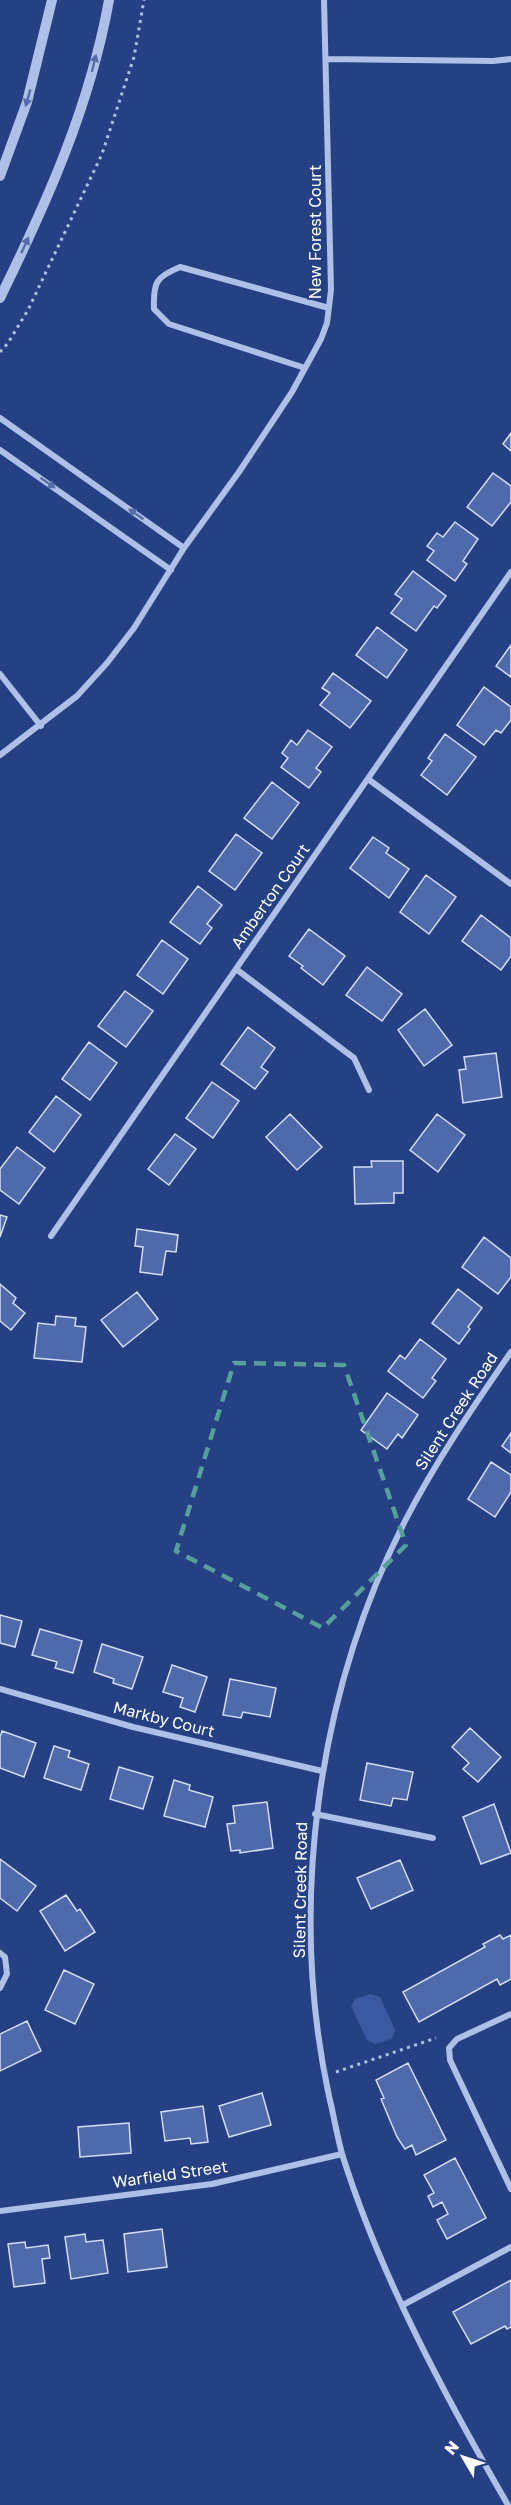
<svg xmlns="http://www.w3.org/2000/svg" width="511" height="2505" font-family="'Golos Text',sans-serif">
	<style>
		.green { fill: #3a59a0 }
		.building { fill: #4e6aab; stroke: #d2ddf6; stroke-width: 1.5 }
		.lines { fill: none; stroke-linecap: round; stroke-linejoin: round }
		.path { stroke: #aec0e7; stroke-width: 3; stroke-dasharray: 3 4.5; stroke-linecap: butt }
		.minor { stroke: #aec0e7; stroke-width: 6 }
		.tertiary { stroke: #aec0e7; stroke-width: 10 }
		.oneway { fill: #556da6 }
		.marked { fill: none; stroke: #579f9a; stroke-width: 4.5; stroke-dasharray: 12 8; stroke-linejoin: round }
		.labels { text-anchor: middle; stroke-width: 4.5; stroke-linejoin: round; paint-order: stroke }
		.street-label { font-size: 16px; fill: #fff; stroke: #254183 }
	</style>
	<rect width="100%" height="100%" fill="#254183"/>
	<!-- green -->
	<path class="green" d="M371,1994L380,1997L395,2030L392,2039L375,2044L367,2040L351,2006L355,1999Z"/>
	<!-- building -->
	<path class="building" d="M511,433V451L503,444Z
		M493,473L511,486V502L492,526L467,507Z
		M455,522L478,539L463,561L467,564L455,581L427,560L434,551L427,546L437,533L443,537Z
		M413,571L446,596L437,608L434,606L416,631L391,613L402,599L395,594Z
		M377,627L407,650L387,678L356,655Z
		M511,645V677L496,666Z
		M333,673L371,701L350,728L320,705L330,693L322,688Z
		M484,687L511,707V720L501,733L496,730L484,745L457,725Z
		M308,730L332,747L316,768L321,772L309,788L281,767L288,758L282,753L291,740L297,745Z
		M445,734L476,757L447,795L421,775L432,761L428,758Z
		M272,782L299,803L272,839L244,818Z
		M236,834L262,853L235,890L209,871Z
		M373,837L389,848L386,853L409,869L389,898L350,868Z
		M426,875L456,897L429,934L400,912Z
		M198,886L222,905L207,924L212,928L200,944L170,922Z
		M481,915L511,938V956L501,970L462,941Z
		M309,929L345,956L323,985L301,968L303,966L289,956Z
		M162,940L188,959L163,994L137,975Z
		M367,967L402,994L382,1021L346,995Z
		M125,991L153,1011L126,1047L98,1026Z
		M425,1009L452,1045L424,1066L398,1030Z
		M248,1027L275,1048L261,1067L268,1072L255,1089L221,1064Z
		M89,1042L117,1063L90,1100L62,1079Z
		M496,1053L502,1097L463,1103L459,1070L466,1069L464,1057Z
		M212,1082L239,1101L213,1138L186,1118Z
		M56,1096L81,1115L54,1152L29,1132Z
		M290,1114L322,1147L297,1170L266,1137Z
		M437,1114L465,1135L438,1172L410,1150Z
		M175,1134L196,1149L169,1185L148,1169Z
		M17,1147L45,1168L19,1204L0,1190V1169Z
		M371,1161H403V1193H394V1203L355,1204L354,1167H372Z
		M0,1215L7,1217L0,1237Z
		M137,1229L178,1235L176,1252L166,1251L162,1275L140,1272L143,1247L135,1246Z
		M484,1237L511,1258V1277L498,1294L462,1267Z
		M0,1284L16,1298L13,1303L25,1313L11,1330L0,1321Z
		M458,1289L482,1308L468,1327L470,1329L459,1344L432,1323Z
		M137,1292L158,1319L123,1347L101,1320Z
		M56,1316L76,1318L75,1326L86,1327L82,1362L34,1358L38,1323L55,1325Z
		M420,1339L446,1359L432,1378L436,1381L423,1398L388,1371L400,1355L405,1359Z
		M387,1393L418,1415L402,1438L398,1434L387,1449L361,1430Z
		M511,1433V1453L502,1446Z
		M491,1462L511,1475V1492L495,1517L468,1499Z
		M0,1615L22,1621L15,1647L0,1643Z
		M40,1629L82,1641L73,1673L55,1668L57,1662L32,1655Z
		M102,1644L143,1657L132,1689L113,1683L114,1679L94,1672Z
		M172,1665L207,1677L195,1712L180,1707L183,1698L163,1692Z
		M230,1679L276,1688L270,1717L243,1712L241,1718L223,1715Z
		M470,1728L501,1757L478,1782L463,1769L469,1763L452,1747Z
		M2,1731L36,1743L24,1777L0,1768V1737Z
		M54,1746L70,1751L68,1757L89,1764L81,1790L44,1778Z
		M367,1763L413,1772L407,1800L393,1798L391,1806L360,1800Z
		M119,1767L153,1777L143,1809L110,1799Z
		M174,1780L190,1785L189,1790L213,1797L205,1827L164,1816Z
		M267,1802L273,1848L240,1853V1850L231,1851L227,1824L235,1823L233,1806Z
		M494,1804L511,1853L481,1864L463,1817Z
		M0,1859L36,1886L17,1911L0,1898Z
		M400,1860L413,1890L371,1909L357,1878Z
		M66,1895L77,1911L80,1909L95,1932L65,1951L40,1911Z
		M500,1935L503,1939L511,1935V1979L500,1985L497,1979L419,2022L403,1992L485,1947L483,1944Z
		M64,1970L94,1984L75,2024L45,2010Z
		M27,2021L41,2051L0,2071V2034Z
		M408,2063L446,2140L416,2155L412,2145L405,2149L397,2137L381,2099L384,2098L376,2080Z
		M262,2093L271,2125L229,2137L219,2106Z
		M203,2106L208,2142L191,2144L190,2138L165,2141L161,2112Z
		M129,2123L131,2153L80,2157L78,2127Z
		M455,2158L486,2218L447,2239L437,2220L448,2214L442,2202L433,2207L428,2196L434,2193L424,2175Z
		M162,2229L167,2267L128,2272L124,2234Z
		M85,2234L86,2242L103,2240L108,2273L71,2279L65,2237Z
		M25,2242L26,2248L48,2245L50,2258L42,2259L45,2283L14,2287L8,2244Z
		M511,2280V2327L507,2329L505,2326L471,2344L453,2312Z"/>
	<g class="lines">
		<!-- path -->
		<path class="path" d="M0,352L8,343L28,310L102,154L134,57L144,0
			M336,2072L436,2038"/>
		<!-- minor -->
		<path class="minor" d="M326,59L493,61L511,59
			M305,368L169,324L154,309C153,282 156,277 180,267L329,308
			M0,418L184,548
			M0,450L171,570
			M0,674L41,726
			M0,755L77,696L107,663L134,628L184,548L239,472L292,392L321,339L327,323L331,290L324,0
			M368,779L511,884
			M236,969L354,1058L369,1090
			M51,1236L511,572
			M0,1689L133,1727L322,1771
			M315,1814L433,1838
			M0,1953L5,1957L7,1974L0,1988
			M511,2014L457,2039L449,2048L450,2060L511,2189
			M0,2211L212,2184L342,2154
			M403,2305L511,2247
			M508,2505C445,2396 381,2277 343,2157C337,2137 334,2116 329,2096C288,1906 317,1693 405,1521C436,1461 473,1407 511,1352"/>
		<!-- tertiary -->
		<path class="tertiary" d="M0,176L27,102L52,0
			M0,298C47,202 90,106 109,0"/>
	</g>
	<!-- one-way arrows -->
	<defs><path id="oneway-solid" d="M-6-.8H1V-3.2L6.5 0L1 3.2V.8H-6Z" transform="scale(1.5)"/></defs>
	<g class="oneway">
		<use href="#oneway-solid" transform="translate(94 63) rotate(-76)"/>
		<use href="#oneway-solid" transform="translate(28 98) rotate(106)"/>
		<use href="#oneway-solid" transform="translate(25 245) rotate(-65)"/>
		<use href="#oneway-solid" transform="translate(48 483) rotate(35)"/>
		<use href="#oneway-solid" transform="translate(136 514) rotate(-145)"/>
	</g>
	<!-- marked area -->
	<path class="marked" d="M234,1363L344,1365L406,1545L323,1628L176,1551Z"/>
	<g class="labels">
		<!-- street labels -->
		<g class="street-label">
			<text transform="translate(315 232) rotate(-90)" y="6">New Forest Court</text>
			<text transform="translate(270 896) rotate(-55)" y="6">Amberton Court</text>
			<text transform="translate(456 1411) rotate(-57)" y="6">Silent Creek Road</text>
			<text transform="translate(164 1719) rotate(14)" y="6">Markby Court</text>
			<text transform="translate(300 1890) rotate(-89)" y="6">Silent Creek Road</text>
			<text transform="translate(170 2174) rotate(-8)" y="6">Warfield Street</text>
		</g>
	</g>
	<!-- north arrow -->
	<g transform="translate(463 2457) rotate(309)" stroke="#254183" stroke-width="4.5" paint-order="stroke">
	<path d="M0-4.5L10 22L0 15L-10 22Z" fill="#ffffff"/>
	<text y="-9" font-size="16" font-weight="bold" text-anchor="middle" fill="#ffffff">N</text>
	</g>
</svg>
